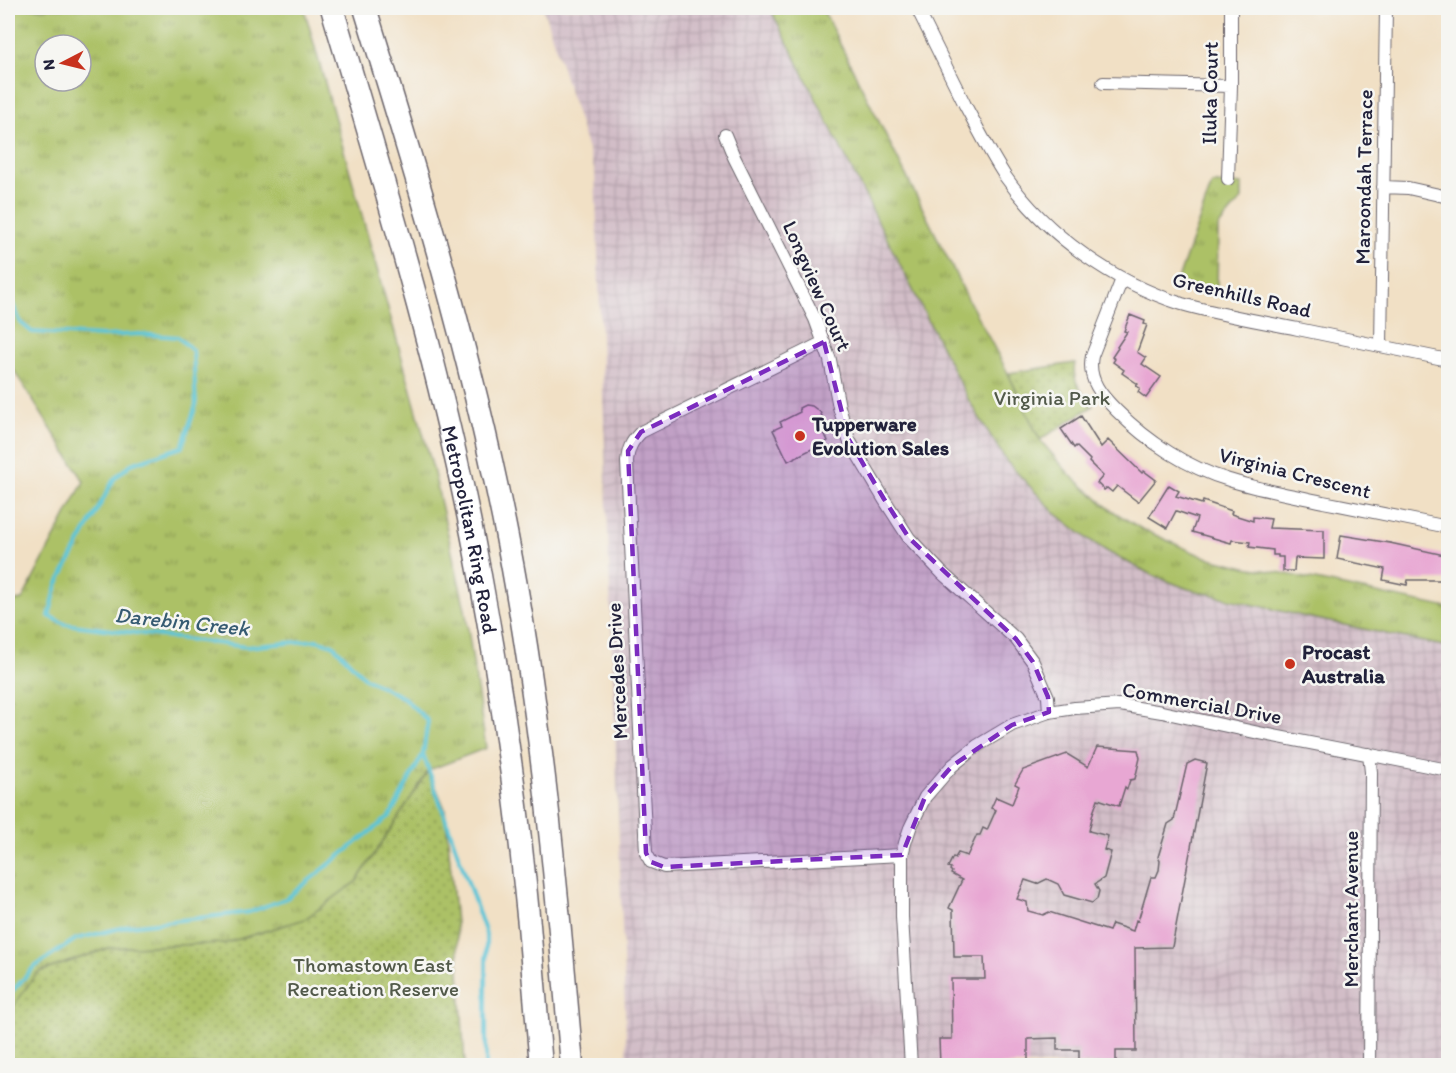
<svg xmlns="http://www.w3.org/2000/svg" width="1456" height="1073" font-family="Itim,sans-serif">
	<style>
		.industrial { fill: url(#industrial-grid) }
		.grass { fill: url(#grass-tufts); stroke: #677250; stroke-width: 1.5; fill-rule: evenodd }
		.park { fill: url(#park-dots); stroke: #677250; stroke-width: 1.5 }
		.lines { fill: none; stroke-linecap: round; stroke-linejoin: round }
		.stream { stroke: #5cc5d7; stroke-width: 4 }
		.building { fill: #e8a7d3 }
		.minor-casing { stroke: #6a646b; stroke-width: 14 }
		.motorway-casing { stroke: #6a646b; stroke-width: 25 }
		.minor { stroke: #fff; stroke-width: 12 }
		.motorway { stroke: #fff; stroke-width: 22 }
		.marked { fill: #7b2cbf; fill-opacity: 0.2; stroke: #7b2cbf; stroke-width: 4.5; stroke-dasharray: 12 8; stroke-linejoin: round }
		.poi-dot { fill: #c8321e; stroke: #f6f6f2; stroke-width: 2 }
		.labels { text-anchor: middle; stroke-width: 5; stroke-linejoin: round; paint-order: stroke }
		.street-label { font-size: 21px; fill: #22223b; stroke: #f6f6f2 }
		.park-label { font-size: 21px; fill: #525a4a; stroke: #f6f6f2 }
		.poi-label { font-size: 21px; font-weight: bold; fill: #22223b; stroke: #f6f6f2; text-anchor: start }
		.water-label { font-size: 22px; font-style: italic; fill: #365b72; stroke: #f6f6f2 }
	</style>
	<defs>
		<pattern id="industrial-grid" width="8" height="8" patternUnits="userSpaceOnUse" patternTransform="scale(1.5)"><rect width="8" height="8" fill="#d2bdc7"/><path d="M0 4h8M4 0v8" fill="none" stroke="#b4a2ac"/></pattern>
		<pattern id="grass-tufts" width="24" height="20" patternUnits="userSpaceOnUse" patternTransform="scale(1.5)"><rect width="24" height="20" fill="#acc166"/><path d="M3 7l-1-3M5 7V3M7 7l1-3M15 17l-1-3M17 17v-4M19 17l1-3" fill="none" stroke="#8c9c55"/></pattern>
		<pattern id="park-dots" width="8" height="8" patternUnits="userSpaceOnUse" patternTransform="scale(1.5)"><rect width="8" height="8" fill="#acc166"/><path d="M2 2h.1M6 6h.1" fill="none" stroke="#8c9c55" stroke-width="1.8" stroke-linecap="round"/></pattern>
	</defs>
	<rect width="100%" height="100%" fill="#f6f6f2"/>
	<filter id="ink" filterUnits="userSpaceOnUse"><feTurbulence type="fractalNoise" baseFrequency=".0167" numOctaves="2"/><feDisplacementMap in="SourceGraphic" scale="12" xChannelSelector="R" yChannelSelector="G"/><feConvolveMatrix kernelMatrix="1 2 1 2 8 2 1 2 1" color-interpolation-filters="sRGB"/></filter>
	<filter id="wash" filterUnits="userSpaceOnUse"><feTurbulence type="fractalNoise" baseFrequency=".008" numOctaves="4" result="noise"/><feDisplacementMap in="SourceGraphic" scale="24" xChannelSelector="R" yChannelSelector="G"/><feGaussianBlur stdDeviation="1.35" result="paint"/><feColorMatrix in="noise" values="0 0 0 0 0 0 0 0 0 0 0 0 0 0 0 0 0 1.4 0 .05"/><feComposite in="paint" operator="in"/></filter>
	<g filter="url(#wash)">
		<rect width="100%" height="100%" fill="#f1e0c5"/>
		<!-- industrial -->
		<path class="industrial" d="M543,8H770L969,401L1054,512L1088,539L1108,552L1150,574L1188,589L1302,616L1448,647V1065H627L595,172Z"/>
		<!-- grass -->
		<path class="grass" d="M8,8H304L433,469L465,609L486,748L429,770L357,881L305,919L226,943L109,948L37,973L20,996L8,1016V602L22,600L84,481L8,361ZM45,45H81V81H45Z
			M770,8H822L969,301L1008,373L1040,440L1070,475L1111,510L1140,528L1202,556L1245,567L1282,573L1448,608V647L1302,616L1221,597L1188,589L1150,574L1108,552L1088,539L1054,512L1007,462L969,401Z
			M1212,184H1242V199L1218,227L1217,294L1201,291L1177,282Z"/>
		<!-- park -->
		<path class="park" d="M1075,363C1071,381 1082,393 1093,406L1040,440L1008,373Z
			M429,770L445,809L456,923L465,1065H8V1016L20,996L37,973L109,948L226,943L305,919L357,881Z"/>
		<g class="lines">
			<!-- stream -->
			<path class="stream" d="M8,294L21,323L32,332L103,336L139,334L178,337L193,351L196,405L182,447L131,464L114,479L57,585L49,616L65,624L247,647L316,640L333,645L365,678L404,698L428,721L423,754L390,816L287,898L250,912L129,926L76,939L33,968L8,996
				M423,754L486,934V1066"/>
		</g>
		<g id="blocks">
			<!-- building -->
			<path class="building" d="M1130,315L1145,321L1144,324L1147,325L1137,352L1146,358L1142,364L1161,377L1146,398L1138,392L1140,388L1136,386L1138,384L1122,373L1124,370L1113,362L1115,359L1112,357L1118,348L1117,347L1127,332L1124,331Z
				M805,405L812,406L820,412L823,418L818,420L828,441L788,461L773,430L782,426L780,422L800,412L799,408Z
				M1081,416L1101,447L1108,440L1142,473L1144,471L1156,480L1138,502L1117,486L1112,492L1107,488L1104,490L1097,483L1103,476L1089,462L1090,460L1076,446L1074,448L1061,429Z
				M1169,485L1179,491L1176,496L1202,504L1203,501L1232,511L1231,514L1253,521V517L1271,519L1269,528L1324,530V559L1295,558L1294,571H1283V557H1278V555H1273V550L1249,547L1250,542L1232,540L1231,543L1192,532L1197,518L1176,511L1167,528L1149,517Z
				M1341,535L1390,543L1449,556V580H1408L1407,585L1383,580L1385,569L1337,559Z
				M1097,747L1138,750L1140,758L1135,779L1130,780L1127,789L1125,787L1119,806L1098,799L1093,813L1089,831L1108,836L1104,850L1111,852L1104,878L1095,884L1099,891L1097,899L1092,903L1064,895L1058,884L1047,879L1037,884L1025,880L1017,899L1027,902L1028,911L1043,915L1049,912L1109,931L1112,924L1133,931L1136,920L1138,921L1151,877H1156L1159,870L1160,861L1158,857L1168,824L1174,820L1187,764L1195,760L1207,763L1172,947L1135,948L1136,1051H1116V1063H1079V1050H1057V1038L1028,1039V1065H940L939,1039H952L951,979H985L984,957H954L953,910L949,908L962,880L951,874L952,872L950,870L951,868L948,867L953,857L955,858L958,853L967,856L977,835H980L983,828L987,830L996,810L991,808L996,797L1012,804L1019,786L1015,784L1023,770L1067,754L1088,767Z"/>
		</g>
	</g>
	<g filter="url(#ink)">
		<use href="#blocks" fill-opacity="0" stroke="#6a646b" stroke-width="1.5"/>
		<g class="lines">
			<!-- minor casing -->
			<g class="minor-casing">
				<path id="minor" d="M917,8C933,40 949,73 965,105C978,129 990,153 1005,176C1047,236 1113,282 1182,304C1220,315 1259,321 1298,329C1348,339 1398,350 1448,360
					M1103,83L1231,86
					M725,135L734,157L815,319L830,360L839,407L849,440L884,499L909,538L942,573L1016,639L1033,662L1048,697L1049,712
					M1228,179L1231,86V8
					M1383,187L1408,188L1448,197
					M1122,279L1092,356C1087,380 1102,396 1117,411C1148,442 1188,468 1229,480C1260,490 1292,495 1323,502C1365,510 1407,519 1448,527
					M824,342L641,432C631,442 628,449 627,462L646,853L651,862L664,867L902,855
					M1381,346L1386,8
					M1369,754L1371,772L1369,1066
					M911,1066L902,917V855L905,843L910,828L925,797L952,766L977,746L1012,725L1049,712L1075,708L1120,705L1162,712L1259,733L1448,770"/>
			</g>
			<!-- motorway casing -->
			<g class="motorway-casing">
				<g id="motorway">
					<path id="s1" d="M332,8C387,193 444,379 479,570C501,687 518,806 529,925C533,972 537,1019 541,1066"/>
					<path d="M365,8C419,182 472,358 507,537C541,711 557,889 572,1066"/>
				</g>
			</g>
			<!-- minor -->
			<use href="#minor" class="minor"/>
			<!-- motorway -->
			<use href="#motorway" class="motorway"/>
		</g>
	</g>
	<!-- marked area -->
	<path class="marked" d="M824,342L849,440L884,499L909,538L1016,639L1033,662L1048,697L1049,712L1012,725L952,766L925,797L902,855L664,867L651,862L646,853L628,451L641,432Z"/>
	<!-- markers -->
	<g class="poi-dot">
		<circle cx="800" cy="436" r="6"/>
		<circle cx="1290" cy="664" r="6"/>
	</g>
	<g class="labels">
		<!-- street labels -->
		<g class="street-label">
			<text transform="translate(1210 93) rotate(-89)" y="7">Iluka Court</text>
			<text transform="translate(1364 177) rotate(-89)" y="7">Maroondah Terrace</text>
			<text transform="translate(817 286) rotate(66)" y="7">Longview Court</text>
			<text transform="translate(1242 295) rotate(13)" y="7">Greenhills Road</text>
			<text transform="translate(1295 473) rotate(14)" y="7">Virginia Crescent</text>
			<text dy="7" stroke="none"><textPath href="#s1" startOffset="540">Metropolitan Ring Road</textPath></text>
			<text transform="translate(617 671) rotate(-93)" y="7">Mercedes Drive</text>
			<text transform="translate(1202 703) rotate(10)" y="7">Commercial Drive</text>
			<text transform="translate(1351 909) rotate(-90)" y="7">Merchant Avenue</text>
		</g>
		<!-- park labels -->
		<g class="park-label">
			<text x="1052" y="405">Virginia Park</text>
			<text x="373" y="972">Thomastown East<tspan x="373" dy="24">Recreation Reserve</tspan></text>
		</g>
		<!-- poi labels -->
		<g class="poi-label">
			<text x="812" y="431">Tupperware<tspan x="812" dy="24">Evolution Sales</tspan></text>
			<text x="1302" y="659">Procast<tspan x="1302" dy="24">Australia</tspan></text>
		</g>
		<!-- water labels -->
		<g class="water-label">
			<text transform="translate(182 621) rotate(6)" y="8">Darebin Creek</text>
		</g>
	</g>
	<!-- margin -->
	<rect width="1456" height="1073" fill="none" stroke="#f6f6f2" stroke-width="30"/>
	<!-- north arrow -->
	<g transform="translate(63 63) rotate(263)"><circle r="28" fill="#f6f6f2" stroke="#a1a1a9" stroke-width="1.5"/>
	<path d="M0-4.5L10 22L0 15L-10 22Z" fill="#c8321e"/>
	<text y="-9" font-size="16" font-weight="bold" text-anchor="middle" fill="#22223b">N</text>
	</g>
</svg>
